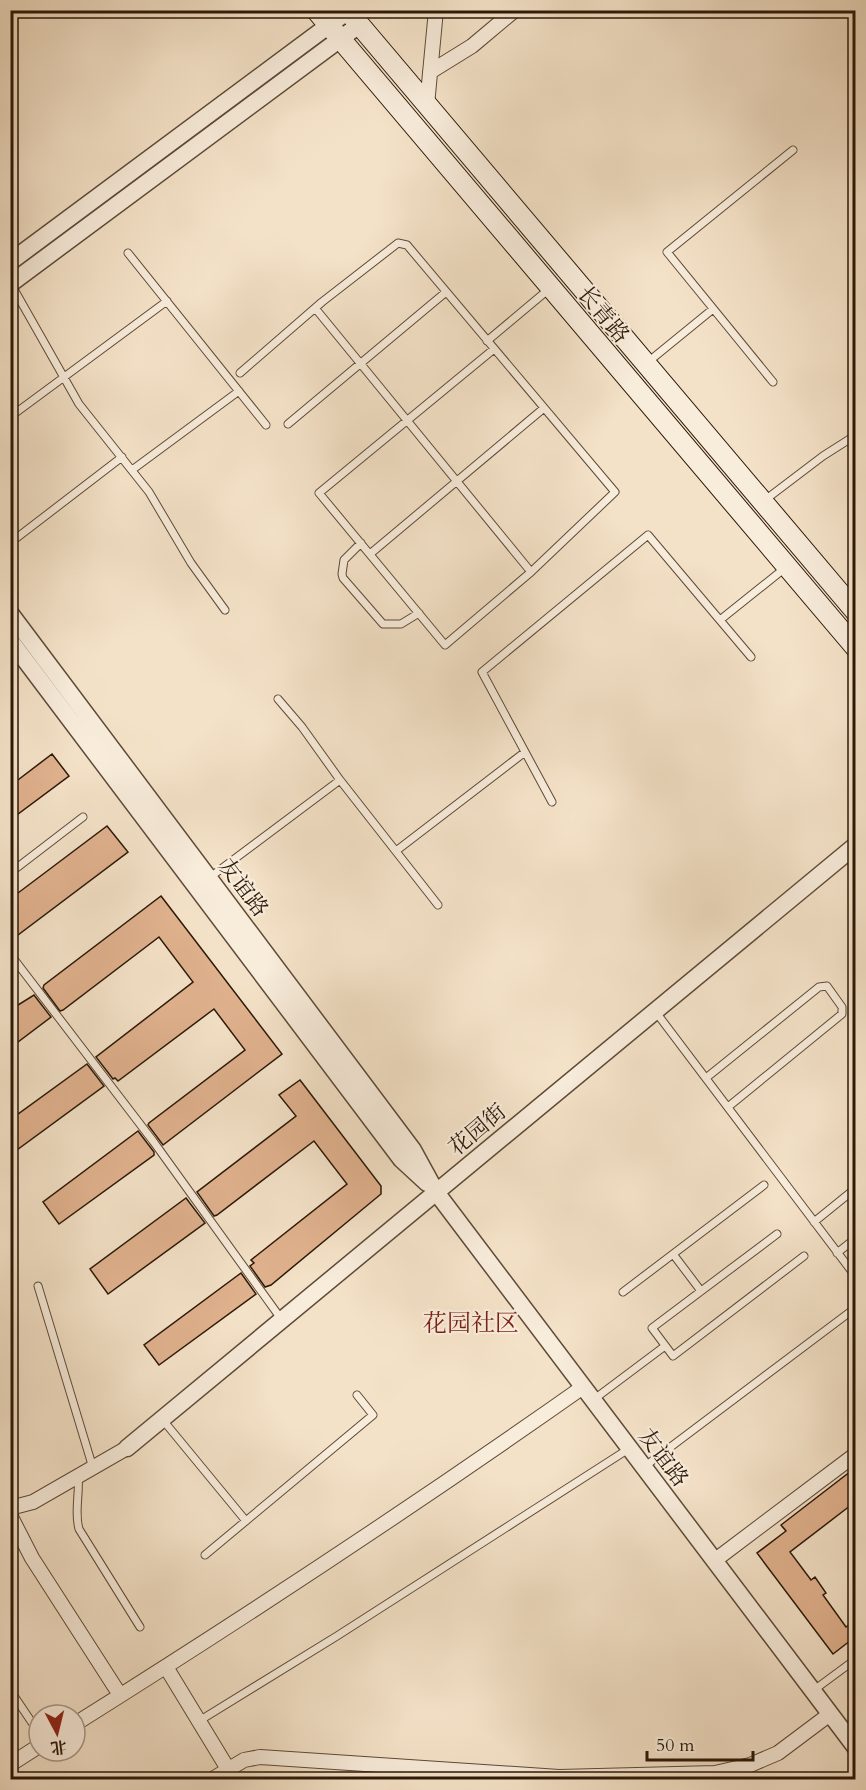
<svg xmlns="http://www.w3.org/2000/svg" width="866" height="1790" font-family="Cardo,'Noto Serif SC',serif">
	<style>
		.building { fill: #e0b28e; stroke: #2b1807; stroke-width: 1.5 }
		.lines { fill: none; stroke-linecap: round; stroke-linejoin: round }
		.service-casing { stroke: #5d4a37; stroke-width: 9 }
		.minor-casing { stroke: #5d4a37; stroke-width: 16 }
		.tertiary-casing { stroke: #5d4a37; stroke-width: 19 }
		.secondary-casing { stroke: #2b1807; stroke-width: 22 }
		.service { stroke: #f8ecdb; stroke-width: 7 }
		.minor { stroke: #f8ecdb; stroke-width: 14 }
		.tertiary { stroke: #f8ecdb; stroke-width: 16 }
		.secondary { stroke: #f8ecdb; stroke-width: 20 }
		.labels { text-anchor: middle; stroke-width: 4.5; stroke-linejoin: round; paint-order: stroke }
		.street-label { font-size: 22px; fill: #2b1807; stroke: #f8ecdb }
		.neighbourhood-label { font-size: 24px; fill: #7a1f14; stroke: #f8ecdb }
	</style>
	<rect width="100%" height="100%" fill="#f4e2c8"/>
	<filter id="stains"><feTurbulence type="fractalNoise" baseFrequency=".00333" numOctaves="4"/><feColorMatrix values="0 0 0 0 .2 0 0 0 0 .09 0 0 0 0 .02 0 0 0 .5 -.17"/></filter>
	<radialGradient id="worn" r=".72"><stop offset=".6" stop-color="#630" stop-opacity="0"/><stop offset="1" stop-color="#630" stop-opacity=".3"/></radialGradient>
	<!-- building -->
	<path class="building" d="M52,754L69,776L10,820V786Z
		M107,826L128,852L10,941V899Z
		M161,896L282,1054L163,1145L148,1125L149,1123L245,1050L214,1009L118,1081L115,1078L113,1079L96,1057L193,982L159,937L63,1010L60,1011L43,988L44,985Z
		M34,995L51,1017L10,1048V1010Z
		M87,1064L104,1086L10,1155V1120Z
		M300,1080L381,1186V1194L271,1285L265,1287L250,1266L254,1263L251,1260L347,1184L314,1141L217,1215L214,1216L197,1192L296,1116L279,1095Z
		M138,1131L154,1152V1155L59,1224L43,1202Z
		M186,1198L205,1223L108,1294L90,1269Z
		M241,1273L256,1294L159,1365L144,1345Z
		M855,1468V1502L790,1552L811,1580L815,1577L826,1593L823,1595L846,1627L850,1624L855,1631V1637L833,1654L757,1553L786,1531L781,1525Z"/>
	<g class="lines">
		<!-- service casing -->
		<g class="service-casing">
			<path id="service" d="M128,253L266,425
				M11,284L79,404L149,492L191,563L225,610
				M315,308L531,572
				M487,341L549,289
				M648,362L713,309
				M240,373L322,302L398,243L407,245L615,492L531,572L445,645L319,493L494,349
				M773,382L667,252L793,150
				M10,417L167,301
				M288,424L446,292
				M132,470L239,391
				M765,500L823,456L856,435
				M10,543L122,457
				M361,543L344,560L342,574L343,578L383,624H401L419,613
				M370,554L544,408
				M720,620L785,568
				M278,699L302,727L340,780L438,905
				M552,802L482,672L648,535L751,657
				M396,851L525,752
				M10,873L83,817
				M209,878L340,780
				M10,954L153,1141L282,1320
				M655,1011L856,1277
				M706,1078L819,987L827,986L842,1007V1014L728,1107
				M814,1222L856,1188
				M777,1234L652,1328L673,1356L804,1256
				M837,1253L856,1238
				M673,1254L701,1291
				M38,1286L93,1468
				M623,1292L764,1185
				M593,1400L665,1346
				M162,1419L246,1521
				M644,1467L850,1312
				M78,1476C80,1494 74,1512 79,1529L140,1627
				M205,1555L373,1415L357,1395
				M10,1690L39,1733
				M814,1690L856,1659
				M199,1721L337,1636L630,1448"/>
		</g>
		<!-- minor casing -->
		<g class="minor-casing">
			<path id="minor" d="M430,72L472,46L515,10
				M427,105L436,10
				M10,1508L33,1502L127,1448
				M10,1515L32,1558L120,1695
				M714,1561L856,1454
				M166,1667L228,1769
				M75,1724C247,1616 417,1504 583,1387
				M14,1762L39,1746
				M211,1780L244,1760L260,1757L559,1777L715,1773L750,1765L778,1753L830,1714"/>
		</g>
		<!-- tertiary casing -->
		<g class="tertiary-casing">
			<path id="tertiary" d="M10,262L348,11
				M10,284L359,25
				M10,613L413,1150L436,1192L856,1748
				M10,640L401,1159L427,1183
				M127,1448L856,845"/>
		</g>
		<!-- secondary casing -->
		<g class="secondary-casing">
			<path id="secondary" d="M316,10L856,648
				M347,10L856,612"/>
		</g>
		<!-- service -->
		<use href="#service" class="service"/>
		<!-- minor -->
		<use href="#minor" class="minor"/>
		<!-- tertiary -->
		<use href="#tertiary" class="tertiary"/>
		<!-- secondary -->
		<use href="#secondary" class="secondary"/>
	</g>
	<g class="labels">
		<!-- street labels -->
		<g class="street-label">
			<text transform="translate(604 314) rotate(50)" y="8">长青路</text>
			<text transform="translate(244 887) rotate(53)" y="8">友谊路</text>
			<text transform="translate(477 1129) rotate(-40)" y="8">花园街</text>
			<text transform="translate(664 1457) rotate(53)" y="8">友谊路</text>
		</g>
		<!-- neighbourhood labels -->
		<g class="neighbourhood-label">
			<text x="471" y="1331">花园社区</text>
		</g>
	</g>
	<!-- margin -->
	<rect width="866" height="1790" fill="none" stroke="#f4e2c8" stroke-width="36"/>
	<rect x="12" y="12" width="842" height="1766" fill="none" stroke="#2b1807" stroke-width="3"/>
	<rect x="18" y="18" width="830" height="1754" fill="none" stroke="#2b1807" stroke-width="1.5"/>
	<!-- north arrow -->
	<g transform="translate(57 1733) rotate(173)"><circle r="28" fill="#f8ecdb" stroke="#a69786" stroke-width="1.5"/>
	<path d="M0-4.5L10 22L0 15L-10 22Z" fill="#8f2418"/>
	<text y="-9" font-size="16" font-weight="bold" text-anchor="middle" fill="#2b1807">北</text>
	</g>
	<!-- scale -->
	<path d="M647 1751v9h106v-9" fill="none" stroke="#2b1807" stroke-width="3"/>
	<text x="656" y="1751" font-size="18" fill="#2b1807" stroke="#f8ecdb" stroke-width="4.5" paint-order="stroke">50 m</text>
	<rect width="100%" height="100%" filter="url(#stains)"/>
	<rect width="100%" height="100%" fill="url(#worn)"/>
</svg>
